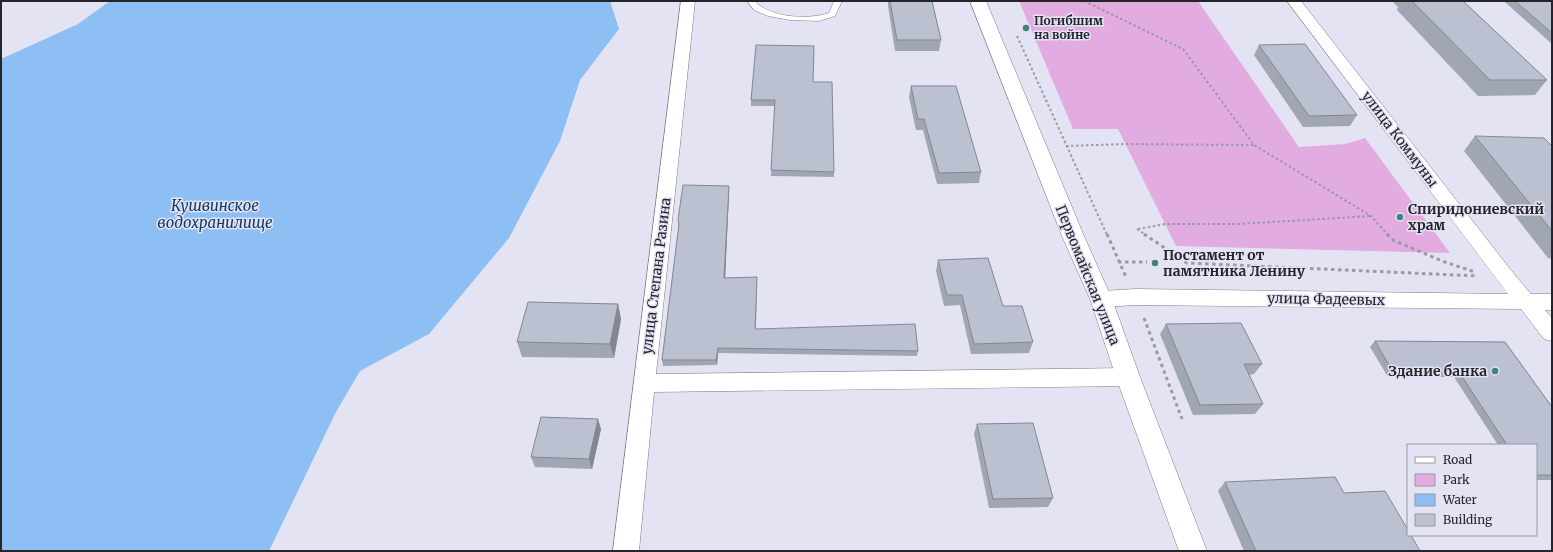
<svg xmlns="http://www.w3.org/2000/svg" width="1553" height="552" font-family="Merriweather,serif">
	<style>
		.green { fill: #e3ace0 }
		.water { fill: #8ebff4 }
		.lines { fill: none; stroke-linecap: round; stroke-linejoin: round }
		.lane-casing { stroke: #7b7988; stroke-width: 1 }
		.street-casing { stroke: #7b7988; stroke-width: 1 }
		.secondary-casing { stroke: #7b7988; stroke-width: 1 }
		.path-far1 { stroke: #9a99a6; stroke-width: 2; stroke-dasharray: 2.5 2.5; stroke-linecap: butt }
		.path { stroke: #9a99a6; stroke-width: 3; stroke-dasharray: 3.5 3.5; stroke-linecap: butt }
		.lane { fill: #fff; fill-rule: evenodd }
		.street { fill: #fff; fill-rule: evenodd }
		.secondary { fill: #fff; fill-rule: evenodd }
		.wall { fill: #a1a6b3 }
		.shaded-wall { fill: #838792 }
		.building { fill: #bbc1d0; stroke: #838792 }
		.poi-dot { fill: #3b8482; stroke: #e4e3f4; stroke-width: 1.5 }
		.labels { text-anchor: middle; stroke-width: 3; stroke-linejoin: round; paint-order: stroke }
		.far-poi-label { font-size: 12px; font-weight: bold; fill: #24242a; stroke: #e4e3f4; text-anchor: start }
		.street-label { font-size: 14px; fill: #24242a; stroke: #e4e3f4 }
		.poi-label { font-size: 14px; font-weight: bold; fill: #24242a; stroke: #e4e3f4; text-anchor: start }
		.water-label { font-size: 15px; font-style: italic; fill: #0f3b65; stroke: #e4e3f4 }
	</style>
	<rect width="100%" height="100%" fill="#e4e3f4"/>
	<!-- green -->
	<path class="green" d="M1019,1H1198L1299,147L1345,144L1365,138L1450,253L1176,246L1118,129H1073Z"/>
	<!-- water -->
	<path class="water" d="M110,1H610L619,29L580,80L560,141L509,238L429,334L360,371L336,412L269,551H1V59L78,24Z"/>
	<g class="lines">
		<!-- lane casing -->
		<g class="lane-casing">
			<path id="lane" d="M747,1H755C769,18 809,20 829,13L834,1H842L835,16L819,21L790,20L768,16L754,10Z"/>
		</g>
		<!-- street casing -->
		<g class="street-casing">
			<path id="street" d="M681,1H695L656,374L1128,368L1136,371L1139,377L1136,383L1128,386L654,392L639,551H613Z
				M1287,1H1301L1510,269L1531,294H1552V310H1545L1552,318V341L1544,339L1521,309L1136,305L1101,307L1094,305L1091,299L1094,293L1101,291L1136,289L1508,294Z"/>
		</g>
		<!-- secondary casing -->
		<g class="secondary-casing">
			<path id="secondary" d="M970,1H986L1084,236L1112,299L1140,377L1207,551H1179L1116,377L1090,299L1062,236Z"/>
		</g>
		<!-- path-far1 -->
		<path class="path-far1" d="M1084,1L1183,49L1254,145L1371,216L1388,235
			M1017,36L1107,235
			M1066,146L1125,144L1254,145
			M1137,229L1146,235
			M1138,229L1165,224H1239L1370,216"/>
		<!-- path -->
		<path class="path" d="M1107,234L1126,277
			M1144,234L1187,263L1478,276
			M1387,234L1393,240L1442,261L1475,272
			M1118,262H1147
			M1144,318L1182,419"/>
		<!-- lane -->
		<use href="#lane" class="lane"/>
		<!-- street -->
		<use href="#street" class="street"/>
		<!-- secondary -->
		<use href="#secondary" class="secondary"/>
	</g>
	<!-- wall -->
	<path class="wall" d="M888,1H932L941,40L939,51H895L888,6Z
		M1392,1H1463L1547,80L1535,95L1478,96L1397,10L1398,7Z
		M1503,1H1552V44L1506,3Z
		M1259,45L1357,115L1350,126L1303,127L1254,55Z
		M813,82L834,172V177L771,176L775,106H751V100Z
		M911,86L981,172L979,183L937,184L923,130H916L909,97Z
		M1475,136L1552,146V259L1548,258L1464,151Z
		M729,186V192L725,278L757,283L756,329L918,351L917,356L718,353L717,365L663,366L662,360L679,226L678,220Z
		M938,260L1003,306L1033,342L1029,353L971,354L960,305L944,306L936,271Z
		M618,304L621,319L614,358L522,357L517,342Z
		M1166,324L1262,364L1254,374L1249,375L1263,404L1255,414L1193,415L1160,334Z
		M1375,341L1505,342L1552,407V480H1536V445H1498L1454,377H1388L1370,347Z
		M977,424L1053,498L1048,507L989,508L974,434Z
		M601,429L592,469L535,467L531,457Z
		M1225,482L1344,493L1420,551H1244L1218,491Z"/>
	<!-- shaded-wall -->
	<path class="shaded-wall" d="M729,186V192L725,283L724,278Z
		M618,304L621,319L614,358L610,344Z
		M718,348V353L717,365L716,360Z
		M598,419L601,429L592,469L589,459Z"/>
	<!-- building -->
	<path class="building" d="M890,1H932L941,40H897Z
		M1412,1H1463L1547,80H1490Z
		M1515,1H1552V33Z
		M1305,44L1357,115L1309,116L1259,45Z
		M756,45L814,46L813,82H832L834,172L771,170L775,100H751Z
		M911,86H956L981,172L939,173L924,119H918Z
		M1475,136L1544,138L1552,146V231Z
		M683,185L729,186L724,278L757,277L755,329L915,324L918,351L718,348L716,360H662L679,224L678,220Z
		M988,258L1003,306H1022L1033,342L974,344L962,295H947L938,260Z
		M528,302L618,304L610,344L517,342Z
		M1241,323L1262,364H1244L1263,404L1200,405L1166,324Z
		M1375,341L1505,342L1552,407V475H1536V445H1507L1459,372H1393Z
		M541,417L598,419L589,459L531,457Z
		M1033,423L1053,498L993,499L977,424Z
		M1335,477L1344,493L1385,491L1408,530V535H1411L1420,551H1256L1225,482Z"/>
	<!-- markers -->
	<g class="poi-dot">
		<circle cx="1026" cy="28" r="4"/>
		<circle cx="1400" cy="217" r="4"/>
		<circle cx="1155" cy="263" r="4"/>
		<circle cx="1495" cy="371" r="4"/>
	</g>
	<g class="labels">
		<!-- far-poi labels -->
		<g class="far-poi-label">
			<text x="1034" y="25">Погибшим<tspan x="1034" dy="14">на войне</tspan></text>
		</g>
		<!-- street labels -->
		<g class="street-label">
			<text transform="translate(1400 139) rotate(53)" y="5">улица Коммуны</text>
			<text transform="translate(1088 275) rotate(68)" y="5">Первомайская улица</text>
			<text transform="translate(656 276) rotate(-83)" y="5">улица Степана Разина</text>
			<text transform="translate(1326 299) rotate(1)" y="5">улица Фадеевых</text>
		</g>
		<!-- poi labels -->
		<g class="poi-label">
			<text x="1408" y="214">Спиридониевский<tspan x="1408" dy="16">храм</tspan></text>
			<text x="1163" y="260">Постамент от<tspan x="1163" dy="16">памятника Ленину</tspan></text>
			<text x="1487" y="376" text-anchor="end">Здание банка</text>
		</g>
		<!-- water labels -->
		<g class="water-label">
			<text x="215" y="211">Кушвинское<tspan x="215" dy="17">водохранилище</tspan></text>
		</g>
	</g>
	<!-- border -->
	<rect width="1553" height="552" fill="none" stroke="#24242a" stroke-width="4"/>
	<!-- legend -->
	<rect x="1407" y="444" width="130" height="92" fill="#e4e3f4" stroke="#9797a3"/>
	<rect x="1415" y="457" width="20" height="6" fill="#ffffff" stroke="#9797a3"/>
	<text x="1443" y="464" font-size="12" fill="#24242a">Road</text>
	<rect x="1415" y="474" width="20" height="12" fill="#e3ace0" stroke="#9797a3"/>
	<text x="1443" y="484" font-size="12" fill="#24242a">Park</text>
	<rect x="1415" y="494" width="20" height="12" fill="#8ebff4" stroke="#9797a3"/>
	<text x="1443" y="504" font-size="12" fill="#24242a">Water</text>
	<rect x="1415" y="514" width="20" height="12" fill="#bbc1d0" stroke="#9797a3"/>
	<text x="1443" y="524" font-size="12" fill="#24242a">Building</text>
</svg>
